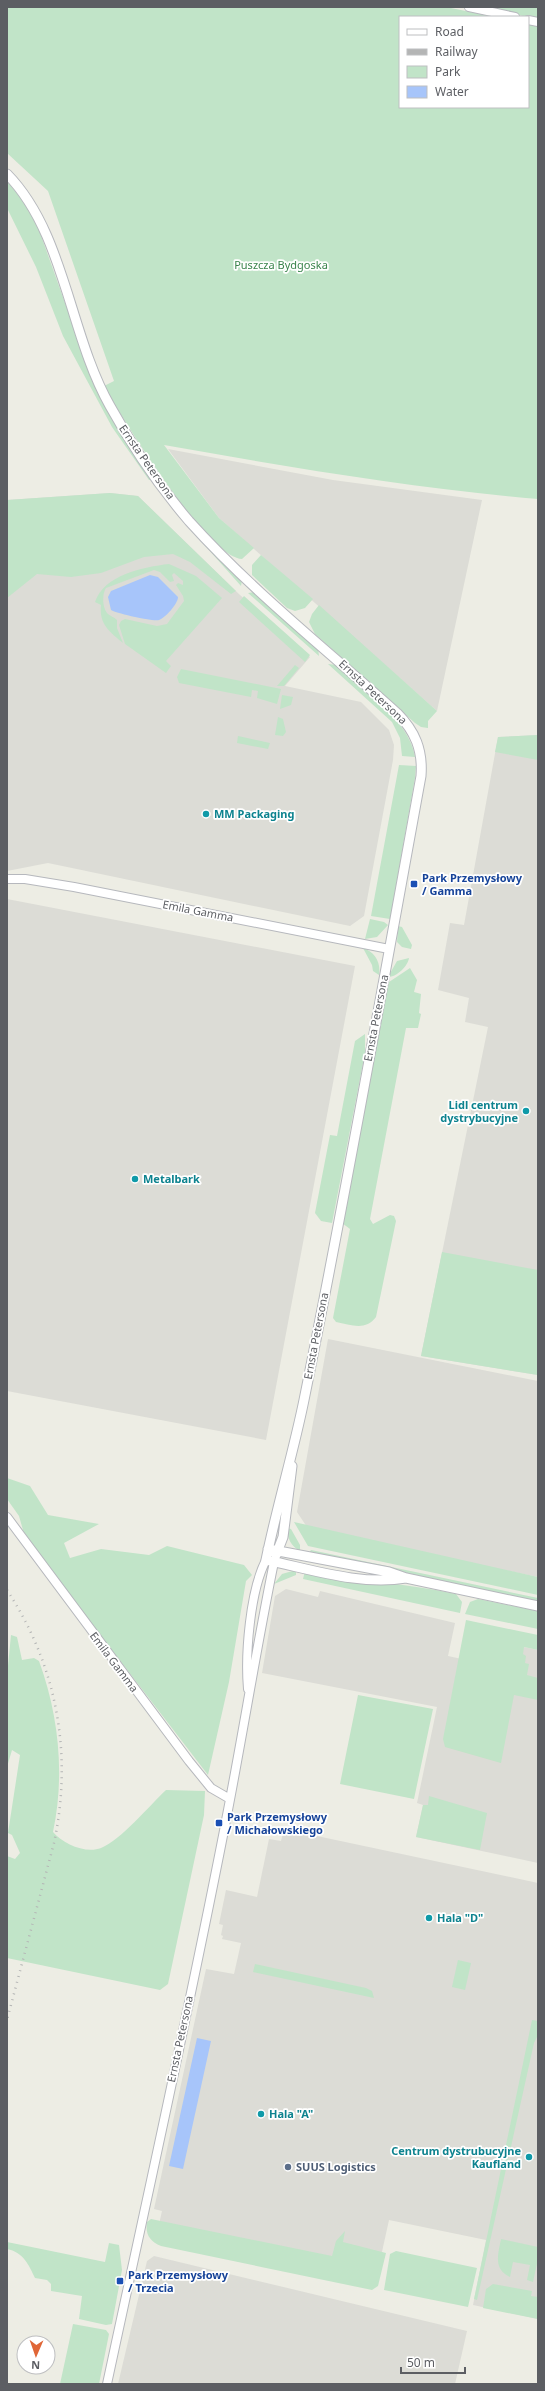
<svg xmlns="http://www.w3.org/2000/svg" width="545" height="2391" font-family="'Noto Sans',sans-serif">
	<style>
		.industrial { fill: #dcdcd6 }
		.green { fill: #c1e4c8 }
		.water { fill: #a7c5fa }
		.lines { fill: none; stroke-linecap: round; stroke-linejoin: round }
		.minor-casing { stroke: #b6b8bd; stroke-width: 10 }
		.tertiary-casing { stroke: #b6b8bd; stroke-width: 11 }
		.minor { stroke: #fff; stroke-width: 8 }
		.tertiary { stroke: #fff; stroke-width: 9 }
		.rail { stroke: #b4b5b5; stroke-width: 2.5; stroke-dasharray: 1 5; stroke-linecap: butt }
		.culture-dot { fill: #0f9aa8; stroke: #fff; stroke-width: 1.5 }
		.transit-dot { fill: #1a4fb4; stroke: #fff; stroke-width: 1.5 }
		.service-dot { fill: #5c6f8a; stroke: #fff; stroke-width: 1.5 }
		.labels { text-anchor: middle; stroke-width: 3.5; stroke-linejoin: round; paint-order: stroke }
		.park-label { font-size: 11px; fill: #3a844c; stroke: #fff }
		.street-label { font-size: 11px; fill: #5c5e63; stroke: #fff }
		.culture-label { font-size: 11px; font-weight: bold; fill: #0d838f; stroke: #fff; text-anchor: start }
		.transit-label { font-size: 11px; font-weight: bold; fill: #164399; stroke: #fff; text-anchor: start }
		.service-label { font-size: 11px; font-weight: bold; fill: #4e5e75; stroke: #fff; text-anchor: start }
	</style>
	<rect width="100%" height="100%" fill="#edede4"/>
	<!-- industrial -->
	<path class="industrial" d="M168,449L333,480L482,500L437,711L219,518Z
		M110,493L138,496L240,595L310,657L285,686L361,702L389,730L394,745L393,760L364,916L350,926L48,863L7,871V500Z
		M538,735V1375L421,1356L488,1027L465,1022L469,998L438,990L450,923L464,925L498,737Z
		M7,899L355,966L266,1440L7,1391Z
		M328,1339L538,1381V1577L309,1530L297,1512Z
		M286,1589L318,1597L320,1591L455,1623L448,1656L471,1661L476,1637L538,1650V1863L416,1837L423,1805L417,1803L437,1707L262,1673L275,1596Z
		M284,1829L538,1883V2319L473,2305L486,2240L389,2220L376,2279L158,2229L162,2211L154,2209L206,1969L234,1974L241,1943L222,1939L223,1936L221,1935L223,1925L219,1924L226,1890L257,1897L269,1839L281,1841Z
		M154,2256L467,2331L455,2384H118L147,2261Z"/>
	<!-- green -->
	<path class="green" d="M7,7H446L495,17H400V107H528V24L538,27V499C412,488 288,467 164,445L219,518L254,548L242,559C208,558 122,418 104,386L114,381L48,191L7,153Z
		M478,7H538V19Z
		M7,181L23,201L38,227L96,390L119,431L152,480H149L112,427L63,336L36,267L7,208Z
		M110,493L138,496L236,591L231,594L190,562L173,554L144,557L101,573L71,577L37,574L7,598V500Z
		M184,522L242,580L241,586Z
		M261,555L313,599L305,608L295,611L287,608L252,575V565Z
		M169,564L196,576L222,598L166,661L171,666L166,673L125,644L119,625L121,621L125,619L157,626L167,624L184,601L183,596L176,585L178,583L183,585V581L174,573L172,575L174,581L170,582L160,572L154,570L106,588C102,594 102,608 108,614C110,616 114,617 117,620V628L123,643C109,631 99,624 101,605L95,602C104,575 143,567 169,564Z
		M255,592L318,648L319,656L248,593Z
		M244,596L310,655L305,662L239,602Z
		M319,605L437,711L428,721V728L421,727L415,723L315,634L309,622L312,614Z
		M328,664L337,665C363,689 410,721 415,757L402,756L400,738L392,722Z
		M295,665L299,668L284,686H277Z
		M181,669L281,689L277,704L257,698L258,691L252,690L251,697L179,683L177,677Z
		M282,695L293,697L291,705L280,709Z
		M278,717L283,719L286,732L283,736L275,735Z
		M538,735V760L495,752L498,737Z
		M238,736L270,743L268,749L237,743Z
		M399,765L416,766L415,778L390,919L371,916Z
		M370,919L384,922L388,925L377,937L365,939Z
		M398,926L402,927L412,945L411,949L402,947L397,942Z
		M363,948C375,952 381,962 379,975L373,971L372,965Z
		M409,958C408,966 397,977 388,977L397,961Z
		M410,968L417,980L414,992L421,994L419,1013L421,1014L418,1028H406L370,1219L373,1224L390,1215L394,1216L396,1221L376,1317C366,1331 351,1325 336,1322L333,1318L350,1229L342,1223L389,982Z
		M365,1034V1053L332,1223L321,1221L315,1213L330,1135L337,1136L355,1041Z
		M442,1252L538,1270V1375L421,1356Z
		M7,1478L30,1486L48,1515L99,1524L64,1543L70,1558L101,1549L149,1555L167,1546L244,1565L252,1575L246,1581L229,1682L208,1775L25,1537L19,1516L7,1499Z
		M294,1522L538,1577V1595L308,1546Z
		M287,1528L291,1529L300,1545V1551C291,1546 287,1538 287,1528Z
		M311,1550L538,1598V1602L309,1553Z
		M296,1570V1575L274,1584L282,1574Z
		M305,1571C355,1581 406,1583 456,1594L462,1602L460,1613L303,1579Z
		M478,1599L538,1611V1629L465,1614L470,1602Z
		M466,1620L538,1635V1650L524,1647L523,1654L526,1656L525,1663L529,1664L527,1675L538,1678V1700L514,1695L501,1763L445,1747L443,1739Z
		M11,1635L17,1637L22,1660L34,1658L39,1661C59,1716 65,1775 53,1832C63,1844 86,1854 101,1848C120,1841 150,1805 166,1790L205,1791L204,1815L168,1984L160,1990L7,1958V1856L15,1859L20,1853L12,1835L8,1833L20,1755L12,1750L7,1767V1676Z
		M358,1695L433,1709L414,1799L340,1784Z
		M429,1796L487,1813L480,1850L416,1837L423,1805H428Z
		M458,1960L471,1963L465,1990L452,1987Z
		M255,1964L366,1988L372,1991L374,1998L253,1972Z
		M532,2020L538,2021V2035L534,2043L477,2300L474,2299Z
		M151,2219L332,2256L336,2241L345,2231L343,2242L386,2253L378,2286L372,2290L161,2246C150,2241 145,2235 147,2222Z
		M501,2239L538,2247V2259L533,2282L527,2280L530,2265L513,2262L510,2277C493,2269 498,2254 501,2239Z
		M7,2242L105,2262L109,2243L119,2245L122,2270L112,2324L106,2325L79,2319L82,2296L51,2291V2284L47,2280L35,2278C29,2265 23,2252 7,2249Z
		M396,2251L477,2268L468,2307L384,2290L390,2254Z
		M493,2284L532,2291L531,2296L538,2297V2319L483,2308L486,2289Z
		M73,2324L106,2330L109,2334L99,2384H60Z"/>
	<!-- water -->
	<path class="water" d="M150,575L158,577L178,597C178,604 165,618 159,620C154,622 115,613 111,610L108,597L111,591Z
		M197,2038L211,2041L183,2169L169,2166Z"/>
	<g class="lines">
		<!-- minor casing -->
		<g class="minor-casing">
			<path id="minor" d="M469,7L515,17
				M528,20L538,22
				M7,879H25L74,887L389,949
				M7,1517L189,1761L211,1788L230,1799
				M248,1689C245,1654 250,1591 266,1560
				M107,2384C148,2193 191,2002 228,1810C244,1727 257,1645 274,1562"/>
		</g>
		<!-- tertiary casing -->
		<g class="tertiary-casing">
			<path id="tertiary" d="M7,174C65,233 69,334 110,406C132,446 159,486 189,521C252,591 327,650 397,713C415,731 423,750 421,776C383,984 346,1193 304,1400C293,1454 277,1506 266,1560C310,1569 361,1586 406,1578
				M268,1549L389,1572L406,1578L538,1606
				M276,1555L283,1537L292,1466"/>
		</g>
		<!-- minor -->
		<use href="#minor" class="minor"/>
		<!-- tertiary -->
		<use href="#tertiary" class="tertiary"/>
		<!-- rail -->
		<path class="rail" d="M7,1590C57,1666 73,1754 54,1843L7,2020"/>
	</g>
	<!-- markers -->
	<g class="culture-dot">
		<circle cx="206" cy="814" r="4"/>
		<circle cx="526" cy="1111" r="4"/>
		<circle cx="135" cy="1179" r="4"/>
		<circle cx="429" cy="1918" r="4"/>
		<circle cx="261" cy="2114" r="4"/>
		<circle cx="529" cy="2157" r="4"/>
	</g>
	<g class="transit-dot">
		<rect x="410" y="880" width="8" height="8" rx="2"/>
		<rect x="215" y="1819" width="8" height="8" rx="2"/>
		<rect x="116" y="2277" width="8" height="8" rx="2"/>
	</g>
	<circle class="service-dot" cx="288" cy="2167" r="4"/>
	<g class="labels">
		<!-- park labels -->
		<g class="park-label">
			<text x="281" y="269">Puszcza Bydgoska</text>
		</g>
		<!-- street labels -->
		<g class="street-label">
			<text transform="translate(147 462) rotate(55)" y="4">Ernsta Petersona</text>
			<text transform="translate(373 692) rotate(43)" y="4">Ernsta Petersona</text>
			<text transform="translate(198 911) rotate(11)" y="4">Emila Gamma</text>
			<text transform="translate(376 1018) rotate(-79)" y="4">Ernsta Petersona</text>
			<text transform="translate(316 1336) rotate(-79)" y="4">Ernsta Petersona</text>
			<text transform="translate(114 1662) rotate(53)" y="4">Emila Gamma</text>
			<text transform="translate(180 2039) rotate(-78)" y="4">Ernsta Petersona</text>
		</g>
		<!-- culture labels -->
		<g class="culture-label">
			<text x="214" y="818">MM Packaging</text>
			<text x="518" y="1109" text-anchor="end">Lidl centrum<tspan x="518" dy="13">dystrybucyjne</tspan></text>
			<text x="143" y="1183">Metalbark</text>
			<text x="437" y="1922">Hala "D"</text>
			<text x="269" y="2118">Hala "A"</text>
			<text x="521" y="2155" text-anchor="end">Centrum dystrubucyjne<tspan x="521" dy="13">Kaufland</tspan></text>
		</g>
		<!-- transit labels -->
		<g class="transit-label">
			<text x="422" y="882">Park Przemysłowy<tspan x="422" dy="13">/ Gamma</tspan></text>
			<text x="227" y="1821">Park Przemysłowy<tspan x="227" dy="13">/ Michałowskiego</tspan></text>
			<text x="128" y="2279">Park Przemysłowy<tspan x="128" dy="13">/ Trzecia</tspan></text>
		</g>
		<!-- service labels -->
		<g class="service-label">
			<text x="296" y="2171">SUUS Logistics</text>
		</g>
	</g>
	<!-- border -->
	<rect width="545" height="2391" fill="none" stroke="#5c5e63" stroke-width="16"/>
	<!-- legend -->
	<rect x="399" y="16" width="130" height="92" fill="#ffffff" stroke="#bebfc1"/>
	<rect x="407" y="29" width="20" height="6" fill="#ffffff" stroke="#bebfc1"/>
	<text x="435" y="36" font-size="12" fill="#5c5e63">Road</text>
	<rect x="407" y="49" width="20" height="6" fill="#b4b5b5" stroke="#bebfc1"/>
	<text x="435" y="56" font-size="12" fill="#5c5e63">Railway</text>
	<rect x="407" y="66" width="20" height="12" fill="#c1e4c8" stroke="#bebfc1"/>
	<text x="435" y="76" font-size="12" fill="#5c5e63">Park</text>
	<rect x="407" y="86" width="20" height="12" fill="#a7c5fa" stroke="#bebfc1"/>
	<text x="435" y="96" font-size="12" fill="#5c5e63">Water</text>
	<!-- north arrow -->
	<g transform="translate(36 2355) rotate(182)"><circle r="19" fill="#ffffff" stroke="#bebfc1"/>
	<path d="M0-3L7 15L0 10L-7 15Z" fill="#e06637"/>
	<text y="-6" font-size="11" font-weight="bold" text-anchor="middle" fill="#5c5e63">N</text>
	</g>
	<!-- scale -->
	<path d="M401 2367v6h64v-6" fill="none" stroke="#5c5e63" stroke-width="2"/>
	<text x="407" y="2367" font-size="12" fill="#5c5e63" stroke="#ffffff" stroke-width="3" paint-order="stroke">50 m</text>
</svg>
